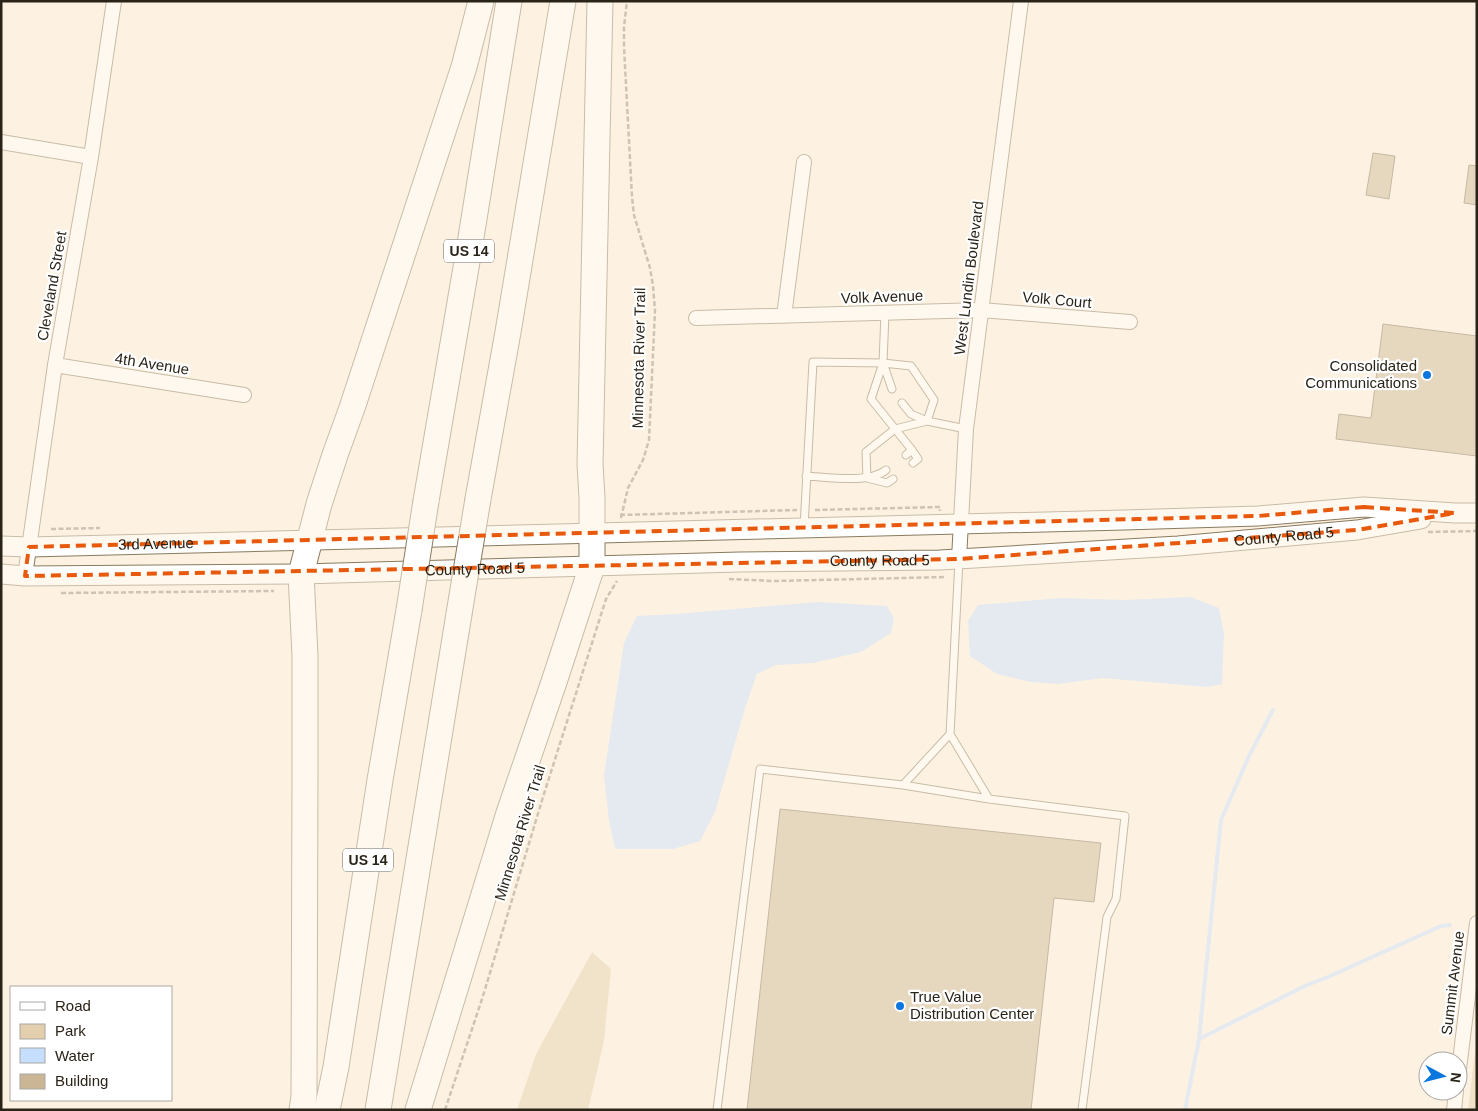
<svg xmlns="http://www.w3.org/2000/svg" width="1478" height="1111" font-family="Helvetica,sans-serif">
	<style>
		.green { fill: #e3cfae }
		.water { fill: #c6dffe }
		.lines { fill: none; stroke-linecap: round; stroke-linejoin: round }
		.stream { stroke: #c6dffe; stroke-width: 4 }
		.building { fill: #cab695; stroke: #84745a }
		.lane-casing { stroke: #8a7a5f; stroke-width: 9 }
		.street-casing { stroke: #8a7a5f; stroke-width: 16 }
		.secondary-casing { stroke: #8a7a5f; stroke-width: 21 }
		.highway-casing { stroke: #8a7a5f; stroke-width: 27 }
		.path { stroke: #958c7e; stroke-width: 2.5; stroke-dasharray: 5 2.5; stroke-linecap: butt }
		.lane { stroke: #fff; stroke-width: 7 }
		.street { stroke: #fff; stroke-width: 14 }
		.secondary { stroke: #fff; stroke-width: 19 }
		.highway { stroke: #fff; stroke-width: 25 }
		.highway-bridge-casing { stroke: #8a7a5f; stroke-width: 27; stroke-linecap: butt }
		.highway-bridge { stroke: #fff; stroke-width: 25 }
		.marked { fill: none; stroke: #e8590c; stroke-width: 4; stroke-dasharray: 10 6; stroke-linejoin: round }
		.poi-dot { fill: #0b76de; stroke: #fff; stroke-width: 2 }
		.labels { text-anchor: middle; stroke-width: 4.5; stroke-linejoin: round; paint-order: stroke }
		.shield { fill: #fff; stroke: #6a655d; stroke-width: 1 }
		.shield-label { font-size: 14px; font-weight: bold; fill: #2a2318 }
		.street-label { font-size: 15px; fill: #2a2318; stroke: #fff }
		.poi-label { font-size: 15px; fill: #2a2318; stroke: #fff; text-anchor: end }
	</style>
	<rect width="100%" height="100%" fill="#fdf2e1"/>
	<!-- green -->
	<path class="green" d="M592,952L611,969L604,1041L588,1110H517L536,1054Z
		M1477,1034V1110H1468Z"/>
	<!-- water -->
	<path class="water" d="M1190,597L1219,608L1224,634L1222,684L1207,687L1103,678L1058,684L1030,682L997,674L970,656L968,621L978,605L1061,598L1125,600Z
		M817,602L887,606L894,618L891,633L861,652L813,663L776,665L757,674L746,705L715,812L700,841L673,849H615L609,821L604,775L624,643L637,616L676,614Z"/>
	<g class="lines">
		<!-- stream -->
		<path class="stream" d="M1199,1039L1307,985L1328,977L1441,926L1450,925
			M1185,1110L1199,1039L1221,820L1249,756L1273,710"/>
	</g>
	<!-- building -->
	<path class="building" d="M1373,153L1395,156L1389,199L1366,195Z
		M1469,165L1477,166V205L1464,203Z
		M1383,324L1477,336V456L1336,439L1339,414L1371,418Z
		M780,809L1101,843L1094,902L1054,898L1031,1110H747Z"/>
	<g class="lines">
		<!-- lane casing -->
		<g class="lane-casing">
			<path id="lane" d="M883,363L911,366L934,400L927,421L966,429
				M892,389L883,363L871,399L912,450L906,455
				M912,450L918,459L913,463
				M806,476C827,477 869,484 886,470
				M893,479L887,483L867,478L866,452L895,429L927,421L911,414L902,403
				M804,527L813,362L883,363L885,313
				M950,734L989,799
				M903,785L950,734L959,560
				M717,1110L760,769L903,785L989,799L1125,816L1116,899L1107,917L1082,1110"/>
		</g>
		<!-- street casing -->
		<g class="street-casing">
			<path id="street" d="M1,142L91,157
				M784,316L804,162
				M696,318L981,310L1130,322
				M55,365L244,395
				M959,559L966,429L1021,1
				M25,576L55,365L91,157L114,1
				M1458,1077L1477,923
				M1454,1110L1456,1091"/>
		</g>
		<!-- secondary casing -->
		<g class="secondary-casing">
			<g id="secondary">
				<path id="s1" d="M1,546L29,547L1124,520L1258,516L1364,507L1455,513H1477"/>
				<path id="s2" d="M1,574L25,576L301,574L740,562L940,560L1178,546L1357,530L1421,519"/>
			</g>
		</g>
		<!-- highway casing -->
		<g class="highway-casing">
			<path id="highway" d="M478,499L508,332L563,1
				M426,501L468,256L509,1
				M302,1110L304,1096L305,772V656L301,574L319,504L335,455L352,408L464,67L481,1
				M327,1110L336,1067L380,780L409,610
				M378,1110L459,614
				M418,1110L509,813L554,682L592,566V498L590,464L600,1"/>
		</g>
		<!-- path -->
		<path class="path" d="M815,510L940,507V511
			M620,515L797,510
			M621,518L628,488L643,460L649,440L655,311L653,286L650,268L634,215L632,197L624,47V27L627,1
			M51,529L100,528
			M1428,532L1477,531
			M729,579L774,581L946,577
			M61,593L274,591
			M445,1110L483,996L543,797L606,599L617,581"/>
		<!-- lane -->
		<use href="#lane" class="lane"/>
		<!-- street -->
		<use href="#street" class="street"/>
		<!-- secondary -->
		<use href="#secondary" class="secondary"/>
		<!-- highway -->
		<use href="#highway" class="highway"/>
		<!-- highway-bridge casing -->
		<g class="highway-bridge-casing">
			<path id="highway-bridge" d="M409,610L426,501
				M459,614L478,499"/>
		</g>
		<!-- highway-bridge -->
		<use href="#highway-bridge" class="highway-bridge"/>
	</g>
	<!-- marked area -->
	<path d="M0 0H1478V1111H0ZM1364,507L1455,513L1357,530L959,559L25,576L29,547L1258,516Z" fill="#fdf2e1" fill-opacity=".55" fill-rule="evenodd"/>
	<path class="marked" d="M1364,507L1455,513L1357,530L959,559L25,576L29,547L1258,516Z"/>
	<!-- markers -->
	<g class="poi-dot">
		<circle cx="1427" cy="375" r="5"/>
		<circle cx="900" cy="1006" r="5"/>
	</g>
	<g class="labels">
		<!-- shield labels -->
		<g class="shield">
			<rect x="444" y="239.5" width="50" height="23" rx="4"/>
			<rect x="343" y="848.5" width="50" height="23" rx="4"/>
		</g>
		<g class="shield-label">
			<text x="469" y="256">US 14</text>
			<text x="368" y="865">US 14</text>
		</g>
		<!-- street labels -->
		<g class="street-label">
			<text transform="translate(969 278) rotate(-83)" y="5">West Lundin Boulevard</text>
			<text transform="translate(52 286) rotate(-80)" y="5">Cleveland Street</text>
			<text transform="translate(882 297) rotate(-2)" y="5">Volk Avenue</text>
			<text transform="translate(1057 300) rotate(5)" y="5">Volk Court</text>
			<text transform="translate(639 358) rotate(-89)" y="5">Minnesota River Trail</text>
			<text transform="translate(152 364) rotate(9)" y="5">4th Avenue</text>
			<text dy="5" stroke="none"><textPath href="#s2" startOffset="1284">County Road 5</textPath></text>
			<text dy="5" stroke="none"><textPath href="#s1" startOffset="155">3rd Avenue</textPath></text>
			<text dy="5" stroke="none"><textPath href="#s2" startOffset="879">County Road 5</textPath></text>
			<text dy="5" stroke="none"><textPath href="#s2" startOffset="474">County Road 5</textPath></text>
			<text transform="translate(520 833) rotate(-73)" y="5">Minnesota River Trail</text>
			<text transform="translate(1453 983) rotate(-83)" y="5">Summit Avenue</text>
		</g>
		<!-- poi labels -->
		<g class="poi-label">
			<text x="1417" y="371">Consolidated<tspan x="1417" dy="17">Communications</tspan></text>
			<text x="910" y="1002" text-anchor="start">True Value<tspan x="910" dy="17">Distribution Center</tspan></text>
		</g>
	</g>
	<!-- border -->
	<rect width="1478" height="1111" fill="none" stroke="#2a2318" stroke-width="5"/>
	<!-- legend -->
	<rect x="10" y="986" width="162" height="115" fill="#ffffff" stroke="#aaa7a3"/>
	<rect x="20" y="1002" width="25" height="8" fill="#ffffff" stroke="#aaa7a3"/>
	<text x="55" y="1011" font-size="15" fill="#2a2318">Road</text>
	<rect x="20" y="1024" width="25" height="15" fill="#e3cfae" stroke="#aaa7a3"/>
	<text x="55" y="1036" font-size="15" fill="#2a2318">Park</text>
	<rect x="20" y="1048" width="25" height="15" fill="#c6dffe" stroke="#aaa7a3"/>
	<text x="55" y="1061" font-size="15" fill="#2a2318">Water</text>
	<rect x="20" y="1074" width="25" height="15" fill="#cab695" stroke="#aaa7a3"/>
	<text x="55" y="1086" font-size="15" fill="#2a2318">Building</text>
	<!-- north arrow -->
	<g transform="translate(1443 1076) rotate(97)"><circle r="24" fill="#ffffff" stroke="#aaa7a3"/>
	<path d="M0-4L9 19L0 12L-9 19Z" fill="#0b76de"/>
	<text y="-8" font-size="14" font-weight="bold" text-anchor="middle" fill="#2a2318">N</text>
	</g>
</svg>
